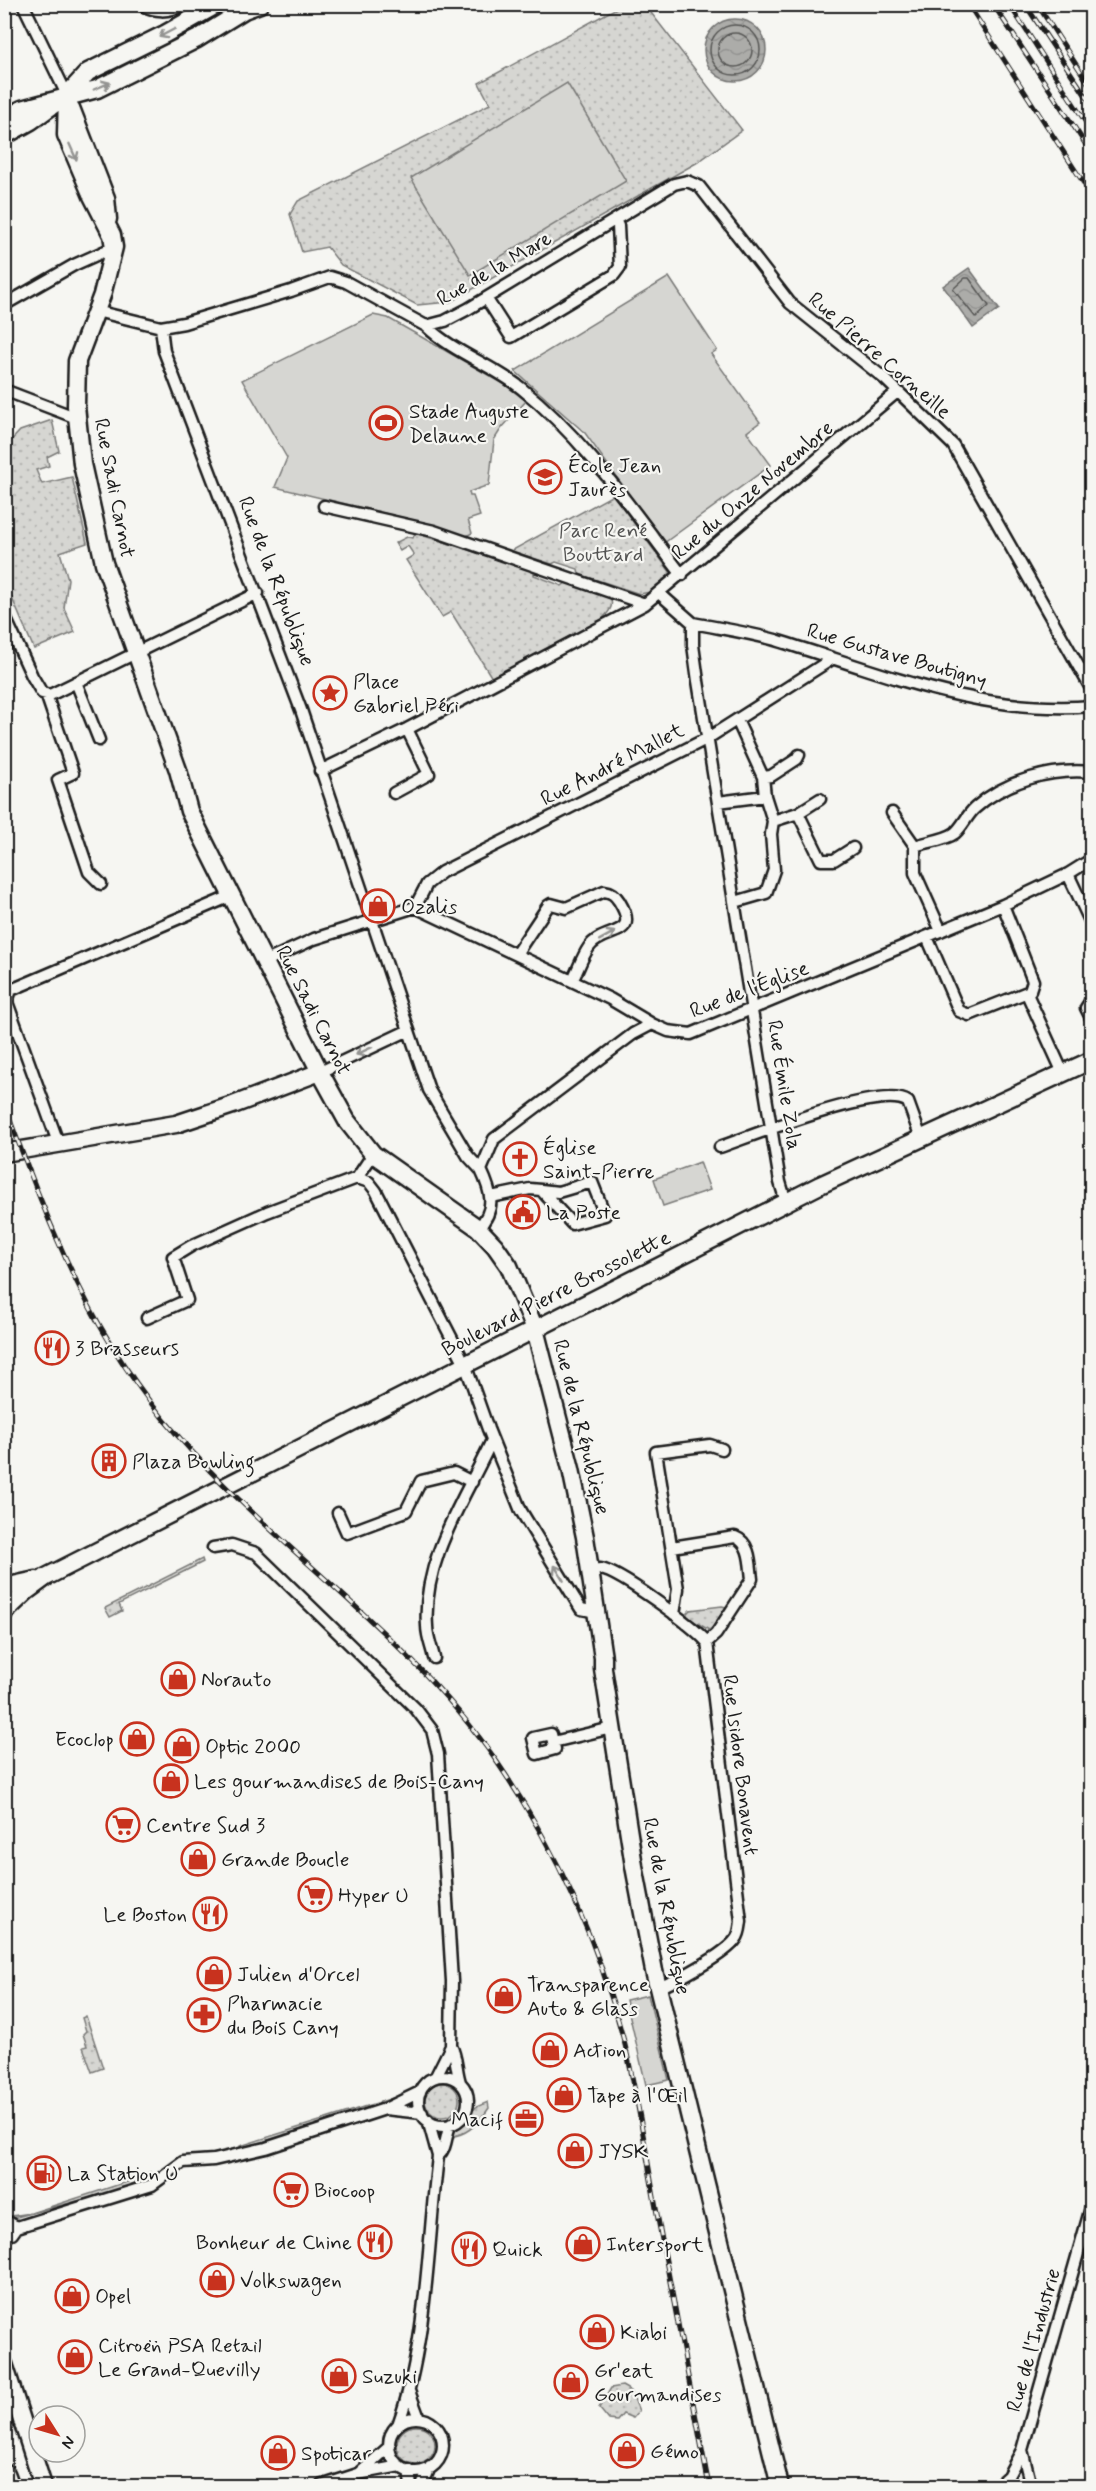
<svg xmlns="http://www.w3.org/2000/svg" width="1096" height="2491" font-family="Mynerve,sans-serif">
	<style>
		.green { fill: url(#green-dots); stroke: #797977; stroke-width: 1.5 }
		.pitch { fill: #d6d6d2; stroke: #797977; stroke-width: 1.5 }
		.water { fill: url(#water-waves); stroke: #727271; stroke-width: 1.5 }
		.lines { fill: none; stroke-linecap: round; stroke-linejoin: round }
		.shore { stroke: #565654; stroke-width: 1.5 }
		.street-casing { stroke: #1c1c1c; stroke-width: 15 }
		.secondary-casing { stroke: #1c1c1c; stroke-width: 21 }
		.highway-casing { stroke: #1c1c1c; stroke-width: 26 }
		.street { stroke: #f6f6f2; stroke-width: 10 }
		.secondary { stroke: #f6f6f2; stroke-width: 16 }
		.highway { stroke: #f6f6f2; stroke-width: 21 }
		.rail-casing { stroke: #1c1c1c; stroke-width: 5 }
		.rail { stroke: #f6f6f2; stroke-width: 3; stroke-dasharray: 9; stroke-linecap: butt }
		.oneway { stroke: #949492 }
		.labels { text-anchor: middle; stroke-width: 4.5; stroke-linejoin: round; paint-order: stroke }
		.street-label { font-size: 21px; fill: #1c1c1c; stroke: #f6f6f2 }
		.poi-label { font-size: 21px; fill: #1c1c1c; stroke: #f6f6f2; text-anchor: start }
		.park-label { font-size: 21px; fill: #545453; stroke: #f6f6f2 }
	</style>
	<defs>
		<pattern id="green-dots" width="8" height="8" patternUnits="userSpaceOnUse" patternTransform="scale(1.5)"><rect width="8" height="8" fill="#d6d6d2"/><path d="M2 2h.1M6 6h.1" fill="none" stroke="#b7b7b4" stroke-width="1.8" stroke-linecap="round"/></pattern>
		<pattern id="water-waves" width="16" height="10" patternUnits="userSpaceOnUse" patternTransform="scale(1.5)"><rect width="16" height="10" fill="#acaca9"/><path d="M0 5q4-4 8 0t8 0" fill="none" stroke="#939391"/></pattern>
	</defs>
	<rect width="100%" height="100%" fill="#f6f6f2"/>
	<filter id="ink" filterUnits="userSpaceOnUse"><feTurbulence type="fractalNoise" baseFrequency=".0167" numOctaves="2"/><feDisplacementMap in="SourceGraphic" scale="12" xChannelSelector="R" yChannelSelector="G"/><feConvolveMatrix kernelMatrix="1 2 1 2 8 2 1 2 1" color-interpolation-filters="sRGB"/></filter>
	<g filter="url(#ink)">
		<!-- green -->
		<path class="green" d="M622,5H645L742,130L698,162L450,302L417,305L341,265L327,247L302,252L290,214L298,201L490,104L479,83Z
			M52,420L59,451L47,457L49,466L36,470L42,484L72,477L87,543L60,552L68,579L64,608L75,632L34,649L5,582V447L20,431Z
			M613,495L671,573L650,592L640,594L579,574L578,569L556,562L552,564L511,551Z
			M415,533L534,571V575L562,586L567,582L610,597C615,607 607,614 601,620L492,678L451,612L442,617L406,560L414,555L408,546L400,551L395,543L407,537L413,538Z
			M202,1559L203,1562L119,1604L122,1611L110,1617L105,1608Z
			M722,1606L726,1607L727,1610L717,1625L709,1630L687,1617V1613L690,1610Z
			M86,2016L103,2068L92,2072L83,2047L87,2046L83,2034L86,2031L82,2018Z
			M425 2100a17 17 0 1 1 34 0a17 17 0 1 1-34 0Z
			M396,2097L358,2112L240,2149V2146Z
			M488,2102L489,2108C481,2120 467,2136 451,2136L476,2107Z
			M150,2172L152,2174L131,2187L5,2220V2217L31,2213L136,2179Z
			M622,2386L631,2391L639,2411L633,2418L623,2414L617,2421L609,2420L599,2408L611,2388Z
			M397 2445a19 19 0 1 1 38 0a19 19 0 1 1-38 0Z"/>
		<!-- pitch -->
		<path class="pitch" d="M567,83L626,181L470,275L411,178Z
			M669,277L717,350L711,354L760,422L747,432L771,465L664,543L585,433L515,371Z
			M373,315L388,318L504,384L526,401L501,429L494,440L489,485L469,492L470,496H473L480,516L468,520L472,533L466,536L434,525L275,487L287,458L242,380Z
			M700,1162L710,1190L663,1206L654,1179Z
			M648,1995L669,2080L646,2085L626,2000Z"/>
		<!-- water -->
		<path class="water" d="M704 50a31 31 0 1 1 62 0a31 31 0 1 1-62 0Z
			M969,268L999,309L973,328L943,286Z"/>
		<g class="lines">
			<!-- shore -->
			<path class="shore" d="M710 50a25 25 0 1 1 50 0a25 25 0 1 1-50 0Z
				M718 50a17 17 0 1 1 34 0a17 17 0 1 1-34 0Z
				M965,278H969L989,306L976,318L953,289Z"/>
			<!-- street casing -->
			<g class="street-casing">
				<path id="street" d="M23,4L67,95
					M139,4C156,12 167,13 185,4
					M486,298L511,337L614,275L620,267L618,226L615,220
					M4,305L74,265L114,247
					M96,311L161,327L184,323L291,291L330,277L346,282L426,326L445,321L468,309L674,184L687,181L699,186L790,303L885,379L953,445L1092,690
					M426,326C454,353 491,364 521,388C586,440 632,510 682,575
					M161,327L164,351L301,710L429,1090L468,1156L481,1170
					M4,390L77,418
					M324,506L434,531L645,604
					M660,594L693,623V645L698,681L780,1182L786,1202
					M4,615L32,676L42,693L50,695L258,593
					M693,623C723,629 754,633 782,642C886,674 981,715 1092,706
					M76,682L99,740
					M46,694L73,773L58,780L89,872L101,884
					M320,771L407,729L645,604L896,393
					M763,777L771,776L797,759L799,755
					M394,793L429,774L407,729
					M718,802L765,796
					M798,813L820,799
					M892,813L915,846V873L941,931
					M773,821L798,813L821,860H834L853,848
					M915,846C926,842 946,840 955,833C963,826 967,815 975,808C1005,781 1051,768 1092,772
					M1068,874L1092,925
					M735,902L766,893L774,870L771,834L773,821L765,796L763,777L737,720
					M1003,905L1033,981L1028,996L1063,1073
					M415,907L427,884L442,872L708,738L832,659
					M927,937L959,1011L969,1015L1030,991
					M516,954L548,906L551,904L566,908L604,891C612,892 615,895 619,901C642,939 604,926 589,947C582,957 578,970 572,981
					M264,962L314,939L415,907L610,999L652,1024
					M1092,999L1086,1008L1092,1020
					M320,1072L407,1031
					M59,1145L7,1002L11,990L231,896
					M720,1147C752,1136 882,1083 908,1102L921,1138
					M357,1178L369,1182L376,1191L465,1364L488,1429L521,1511L581,1609L597,1612
					M491,1197L530,1189L541,1190L572,1224L605,1215L592,1182L558,1192L541,1190
					M478,1228C497,1209 491,1191 481,1170L494,1139L633,1034L652,1024L668,1031L691,1034L1003,905L1068,874L1092,859
					M147,1318L187,1300L173,1257L191,1246L267,1212L357,1178L373,1154
					M338,1513L347,1533L406,1511L421,1481L454,1473L472,1482
					M672,1547L735,1537C751,1543 750,1564 752,1579L716,1634L707,1642
					M213,1548L232,1545L256,1553L416,1709L432,1730L438,1754L452,1981L451,2046C457,2057 456,2070 460,2082
					M591,1571C594,1570 597,1569 600,1569C619,1571 693,1626 707,1642L741,1921C740,1928 740,1934 736,1939C726,1954 676,1981 658,1988
					M674,1614L678,1589L656,1452L710,1445L722,1449
					M434,1658C432,1648 427,1637 427,1626C422,1559 465,1499 492,1440
					M551,1734L555,1749L537,1754L533,1738Z
					M553,1742L612,1728
					M436,2076L451,2046
					M418 2101a25 25 0 1 1 50 0a25 25 0 1 1-50 0Z
					M385,2109L422,2113
					M438,2156C448,2147 445,2134 451,2124
					M4,2224L10,2223L17,2227
					M4,2236L12,2234L17,2227L152,2185L183,2162L214,2160L266,2148L385,2109L420,2092
					M409,2391L419,2418
					M389 2445a27 27 0 1 1 54 0a27 27 0 1 1-54 0Z
					M398,2425C426,2346 427,2258 436,2175L438,2156L428,2120
					M1022,2450L1031,2486
					M409,2470L411,2486
					M361,2472L390,2446
					M321,2486L358,2474L400,2466
					M422,2486L430,2467
					M997,2486L1008,2476L1022,2450L1092,2204"/>
			</g>
			<!-- secondary casing -->
			<g class="secondary-casing">
				<path id="secondary" d="M67,95L66,135L92,196L112,235L114,247L102,295L77,361L76,406L82,464L104,563L178,770L189,811L320,1072L347,1121L373,1154L478,1228L495,1246L509,1266L535,1329L571,1469L585,1537L603,1658V1669L634,1866L654,1971L780,2486
					M71,108L106,198L108,219
					M4,119L22,109L97,89L197,39L244,10L260,4
					M4,136L31,121L67,95L88,72L165,34L218,4
					M4,1153L176,1124L233,1105L320,1072
					M4,1587L36,1580
					M6,1611L27,1591L46,1577L820,1185L1092,1060
					M4,2364L43,2486"/>
			</g>
			<!-- highway casing -->
			<g class="highway-casing">
				<path id="highway" d="M4,2475L8,2486"/>
			</g>
			<!-- street -->
			<use href="#street" class="street"/>
			<!-- secondary -->
			<use href="#secondary" class="secondary"/>
			<!-- highway -->
			<use href="#highway" class="highway"/>
			<!-- rail casing -->
			<g class="rail-casing">
				<path id="rail" d="M968,4L1092,196
					M993,4L1092,154
					M1009,4L1092,132
					M1025,4L1092,105
					M1037,4L1092,89
					M4,1104C50,1227 90,1336 178,1436C276,1549 412,1637 497,1762C556,1848 599,1944 625,2045C639,2102 647,2161 658,2219C675,2308 692,2397 709,2486"/>
			</g>
			<!-- rail -->
			<use href="#rail" class="rail"/>
		</g>
		<!-- one-way arrows -->
		<defs><path id="oneway-shaft" d="M-6 0H5M1.5-3L5.5 0L1.5 3" fill="none" stroke-width="1.6" stroke-linecap="round" stroke-linejoin="round" transform="scale(1.5)"/></defs>
		<g class="oneway">
			<use href="#oneway-shaft" transform="translate(167 33) rotate(152)"/>
			<use href="#oneway-shaft" transform="translate(102 86) rotate(-23)"/>
			<use href="#oneway-shaft" transform="translate(73 152) rotate(66)"/>
			<use href="#oneway-shaft" transform="translate(607 936) rotate(-29)"/>
			<use href="#oneway-shaft" transform="translate(364 1051) rotate(155)"/>
			<use href="#oneway-shaft" transform="translate(559 1573) rotate(-121)"/>
		</g>
	</g>
	<!-- icons -->
	<defs>
		<g id="stadium-ring" transform="scale(1.725)"><circle r="9.5" fill="#f6f6f2" stroke="#c8321e" stroke-width="1.5"/><path d="M0-5a6.5 5 0 1 0 0 10a6.5 5 0 1 0 0-10ZM-3.5-1.8h7v3.6h-7Z" fill="#c8321e"/></g>
		<g id="school-ring" transform="scale(1.725)"><circle r="9.5" fill="#f6f6f2" stroke="#c8321e" stroke-width="1.5"/><path d="M0-5L7-2L0 1L-7-2ZM-4 1L0 2.5L4 1V4Q0 6-4 4Z" fill="#c8321e"/></g>
		<g id="sight-ring" transform="scale(1.725)"><circle r="9.5" fill="#f6f6f2" stroke="#c8321e" stroke-width="1.5"/><path d="M0-6L1.8-2.2L6-1.7L2.9 1.2L3.7 5.4L0 3.3L-3.7 5.4L-2.9 1.2L-6-1.7L-1.8-2.2Z" fill="#c8321e"/></g>
		<g id="shop-ring" transform="scale(1.725)"><circle r="9.5" fill="#f6f6f2" stroke="#c8321e" stroke-width="1.5"/><path d="M-5-2.5h2.3a2.7 3.5 0 0 1 5.4 0H5L5.5 6h-11ZM-1.5-2.5h3a1.5 2.3 0 0 0-3 0Z" fill="#c8321e"/></g>
		<g id="church-ring" transform="scale(1.725)"><circle r="9.5" fill="#f6f6f2" stroke="#c8321e" stroke-width="1.5"/><path d="M-1.2-6h2.4v3.5h3.3v2.4h-3.3V6h-2.4V-.1h-3.3v-2.4h3.3Z" fill="#c8321e"/></g>
		<g id="civic-ring" transform="scale(1.725)"><circle r="9.5" fill="#f6f6f2" stroke="#c8321e" stroke-width="1.5"/><path d="M-.6-6.5H3V-4.5H.6V-3L4-1V1h2V6H-6V1h2V-1L-.6-3ZM-1.2 2.5V6h2.4V2.5Z" fill="#c8321e"/></g>
		<g id="restaurant-ring" transform="scale(1.725)"><circle r="9.5" fill="#f6f6f2" stroke="#c8321e" stroke-width="1.5"/><path d="M-5-6h1v4h1v-4h1v4h1v-4h1v5L-1.5 .5V6h-2V.5L-5-1ZM5-6V6H3V1.5H1.5Q1.5-4 5-6Z" fill="#c8321e"/></g>
		<g id="building-ring" transform="scale(1.725)"><circle r="9.5" fill="#f6f6f2" stroke="#c8321e" stroke-width="1.5"/><path d="M-4-6H4V6H1V3H-1V6H-4ZM-2.5-4.3h1.7v1.8h-1.7ZM.8-4.3h1.7v1.8H.8ZM-2.5-1h1.7V.8h-1.7ZM.8-1h1.7V.8H.8Z" fill="#c8321e"/></g>
		<g id="supermarket-ring" transform="scale(1.725)"><circle r="9.5" fill="#f6f6f2" stroke="#c8321e" stroke-width="1.5"/><path d="M-6-5.5h2.5l.6 2H6L4.5 2H-2.5L-4.4-4H-6ZM-1.5 3.2a1.3 1.3 0 1 0 .1 0ZM3 3.2a1.3 1.3 0 1 0 .1 0Z" fill="#c8321e"/></g>
		<g id="pharmacy-ring" transform="scale(1.725)"><circle r="9.5" fill="#f6f6f2" stroke="#c8321e" stroke-width="1.5"/><path d="M-2-6h4v4h4v4h-4v4h-4v-4h-4v-4h4Z" fill="#c8321e"/></g>
		<g id="office-ring" transform="scale(1.725)"><circle r="9.5" fill="#f6f6f2" stroke="#c8321e" stroke-width="1.5"/><path d="M-6-3h4V-5.5h4V-3h4V5H-6ZM-1-4.5V-3h2v-1.5ZM-6 0V1H6V0Z" fill="#c8321e"/></g>
		<g id="fuel-ring" transform="scale(1.725)"><circle r="9.5" fill="#f6f6f2" stroke="#c8321e" stroke-width="1.5"/><path d="M-5.5-6h7V0h2V4h1.3V-2.5L3-4.5l.8-.8L6-3V5H2.5V1h-1V6h-7ZM-4.2-4.7v3.2H.2V-4.7Z" fill="#c8321e"/></g>
	</defs>
	<g fill-rule="evenodd">
		<use href="#stadium-ring" x="386" y="423"/>
		<use href="#school-ring" x="545" y="477"/>
		<use href="#sight-ring" x="330" y="693"/>
		<use href="#shop-ring" x="378" y="906"/>
		<use href="#church-ring" x="520" y="1159"/>
		<use href="#civic-ring" x="523" y="1212"/>
		<use href="#restaurant-ring" x="52" y="1348"/>
		<use href="#building-ring" x="109" y="1461"/>
		<use href="#shop-ring" x="178" y="1679"/>
		<use href="#shop-ring" x="137" y="1739"/>
		<use href="#shop-ring" x="182" y="1746"/>
		<use href="#shop-ring" x="171" y="1781"/>
		<use href="#supermarket-ring" x="123" y="1825"/>
		<use href="#shop-ring" x="198" y="1859"/>
		<use href="#supermarket-ring" x="315" y="1895"/>
		<use href="#restaurant-ring" x="210" y="1914"/>
		<use href="#shop-ring" x="214" y="1974"/>
		<use href="#shop-ring" x="504" y="1996"/>
		<use href="#pharmacy-ring" x="204" y="2015"/>
		<use href="#shop-ring" x="550" y="2050"/>
		<use href="#shop-ring" x="564" y="2095"/>
		<use href="#office-ring" x="526" y="2119"/>
		<use href="#shop-ring" x="575" y="2151"/>
		<use href="#fuel-ring" x="44" y="2173"/>
		<use href="#supermarket-ring" x="291" y="2190"/>
		<use href="#restaurant-ring" x="375" y="2242"/>
		<use href="#shop-ring" x="583" y="2244"/>
		<use href="#restaurant-ring" x="469" y="2249"/>
		<use href="#shop-ring" x="217" y="2280"/>
		<use href="#shop-ring" x="72" y="2296"/>
		<use href="#shop-ring" x="597" y="2332"/>
		<use href="#shop-ring" x="75" y="2357"/>
		<use href="#shop-ring" x="339" y="2376"/>
		<use href="#shop-ring" x="571" y="2382"/>
		<use href="#shop-ring" x="627" y="2451"/>
		<use href="#shop-ring" x="278" y="2453"/>
	</g>
	<g class="labels">
		<!-- street labels -->
		<g class="street-label">
			<text transform="translate(494 268) rotate(-30)" y="7">Rue de la Mare</text>
			<text transform="translate(880 355) rotate(41)" y="7">Rue Pierre Corneille</text>
			<text transform="translate(115 488) rotate(79)" y="7">Rue Sadi Carnot</text>
			<text transform="translate(752 490) rotate(-40)" y="7">Rue du Onze Novembre</text>
			<text transform="translate(277 581) rotate(69)" y="7">Rue de la République</text>
			<text transform="translate(897 655) rotate(16)" y="7">Rue Gustave Boutigny</text>
			<text transform="translate(612 764) rotate(-27)" y="7">Rue André Mallet</text>
			<text transform="translate(749 989) rotate(-21)" y="7">Rue de l'Église</text>
			<text transform="translate(314 1010) rotate(63)" y="7">Rue Sadi Carnot</text>
			<text transform="translate(785 1085) rotate(81)" y="7">Rue Émile Zola</text>
			<text transform="translate(556 1293) rotate(-27)" y="7">Boulevard Pierre Brossolette</text>
			<text transform="translate(582 1427) rotate(76)" y="7">Rue de la République</text>
			<text transform="translate(741 1765) rotate(83)" y="7">Rue Isidore Bonavent</text>
			<text transform="translate(667 1906) rotate(79)" y="7">Rue de la République</text>
			<text transform="translate(1033 2340) rotate(-74)" y="7">Rue de l'Industrie</text>
		</g>
		<!-- poi labels -->
		<g class="poi-label">
			<text x="409" y="418">Stade Auguste<tspan x="409" dy="24">Delaune</tspan></text>
			<text x="568" y="472">École Jean<tspan x="568" dy="24">Jaurès</tspan></text>
			<text x="353" y="688">Place<tspan x="353" dy="24">Gabriel Péri</tspan></text>
			<text x="401" y="913">Ozalis</text>
			<text x="543" y="1154">Église<tspan x="543" dy="24">Saint-Pierre</tspan></text>
			<text x="546" y="1219">La Poste</text>
			<text x="75" y="1355">3 Brasseurs</text>
			<text x="132" y="1468">Plaza Bowling</text>
			<text x="201" y="1686">Norauto</text>
			<text x="114" y="1746" text-anchor="end">Ecoclop</text>
			<text x="205" y="1753">Optic 2000</text>
			<text x="194" y="1788">Les gourmandises de Bois-Cany</text>
			<text x="146" y="1832">Centre Sud 3</text>
			<text x="221" y="1866">Grande Boucle</text>
			<text x="338" y="1902">Hyper U</text>
			<text x="187" y="1921" text-anchor="end">Le Boston</text>
			<text x="237" y="1981">Julien d'Orcel</text>
			<text x="527" y="1991">Transparence<tspan x="527" dy="24">Auto &amp; Glass</tspan></text>
			<text x="227" y="2010">Pharmacie<tspan x="227" dy="24">du Bois Cany</tspan></text>
			<text x="573" y="2057">Action</text>
			<text x="587" y="2102">Tape à l'Œil</text>
			<text x="503" y="2126" text-anchor="end">Macif</text>
			<text x="598" y="2158">JYSK</text>
			<text x="67" y="2180">La Station U</text>
			<text x="314" y="2197">Biocoop</text>
			<text x="352" y="2249" text-anchor="end">Bonheur de Chine</text>
			<text x="606" y="2251">Intersport</text>
			<text x="492" y="2256">Quick</text>
			<text x="240" y="2287">Volkswagen</text>
			<text x="95" y="2303">Opel</text>
			<text x="620" y="2339">Kiabi</text>
			<text x="98" y="2352">Citroën PSA Retail<tspan x="98" dy="24">Le Grand-Quevilly</tspan></text>
			<text x="594" y="2377">Gr'eat<tspan x="594" dy="24">Gourmandises</tspan></text>
			<text x="362" y="2383">Suzuki</text>
			<text x="650" y="2458">Gémo</text>
			<text x="301" y="2460">Spoticar</text>
		</g>
		<!-- park labels -->
		<g class="park-label">
			<text x="603" y="537">Parc René<tspan x="603" dy="24">Bouttard</tspan></text>
		</g>
	</g>
	<!-- margin -->
	<rect width="1096" height="2491" fill="none" stroke="#f6f6f2" stroke-width="24"/>
	<rect x="12" y="12" width="1072" height="2467" fill="none" stroke="#1c1c1c" stroke-width="2" filter="url(#ink)"/>
	<!-- north arrow -->
	<g transform="translate(57 2434) rotate(127)"><circle r="28" fill="#f6f6f2" stroke="#9f9f9c" stroke-width="1.5"/>
	<path d="M0-4.5L10 22L0 15L-10 22Z" fill="#c8321e"/>
	<text y="-9" font-size="16" font-weight="bold" text-anchor="middle" fill="#1c1c1c">N</text>
	</g>
</svg>
